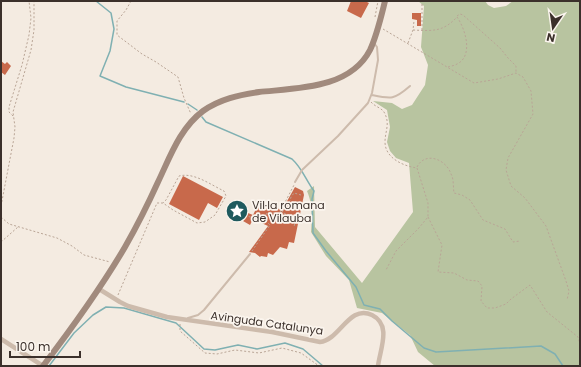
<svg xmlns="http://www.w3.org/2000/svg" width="581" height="367" font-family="Poppins,sans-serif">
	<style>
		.green { fill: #b8c4a0 }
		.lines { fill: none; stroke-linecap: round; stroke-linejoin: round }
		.stream { stroke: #7fb0b2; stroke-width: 1.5 }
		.building { fill: #c8694b }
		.path { stroke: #b9a596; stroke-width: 1; stroke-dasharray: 2 2; stroke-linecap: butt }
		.lane { stroke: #cdbbac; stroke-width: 2 }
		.street { stroke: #cdbbac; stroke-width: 4.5 }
		.secondary { stroke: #a18a7d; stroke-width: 6 }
		.labels { text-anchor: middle; stroke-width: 3.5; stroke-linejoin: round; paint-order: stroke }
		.poi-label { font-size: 11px; fill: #3b302b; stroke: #fbf5ee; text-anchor: start }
		.street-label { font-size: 11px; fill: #3b302b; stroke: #fbf5ee }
	</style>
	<rect width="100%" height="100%" fill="#f4ebe1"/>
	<!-- green -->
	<path class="green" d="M418,1H485L488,5L494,8L506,6L513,1H580V366H435L418,352L410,335L382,313L357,308L349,280L326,256L311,232C312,217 313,205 307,191L314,186L315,227L362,283L413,212L409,163L396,158L390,151L387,142L390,127L387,110L373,101L392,103L402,109L412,105L425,85L428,65L421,47L424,6Z"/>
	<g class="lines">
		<!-- stream -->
		<path class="stream" d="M96,1L111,13L114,29L110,51L100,76L126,87L184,102
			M188,104L197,110
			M202,117L206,122L292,159C302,168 306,180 314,191L312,199L313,233L326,251L356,287L364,305L380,309L392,321L424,348L436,352L541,346L555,354L563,366
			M49,366L74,333L93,315L106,307L124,308L176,323L204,349L215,350L238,345L257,349L285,343L303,349L323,366"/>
	</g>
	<!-- building -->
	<path class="building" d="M351,1H365L369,3L361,18L347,11Z
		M412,13H421V26H417V20L412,19Z
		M1,61L5,64L7,62L11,66L5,75L1,72Z
		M183,176L223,197L217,208L208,203L199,220L169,204Z
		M295,187L303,191L304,195L294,243L289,242L287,249L280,247L273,255L268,253L267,257L261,256L260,257L255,253L249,252L268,226L253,219L250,225L243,221L248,213L253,215L257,207L266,210L268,205L282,210Z"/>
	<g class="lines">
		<!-- path -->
		<path class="path" d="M131,1L126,10L117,21V35L142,54L156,62L178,77L184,98L191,114
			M457,16L460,14L463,15L500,48L508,58L516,66V72
			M375,17L378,1
			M383,29L474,83L498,79L516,73L523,77L531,91L533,114L508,158L506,170L511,186L525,198L546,226L566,281L569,291L567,300
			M413,30C433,31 443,32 457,17C465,28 474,56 457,64C454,66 450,66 448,67
			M422,30V1
			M408,43L413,30L414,21
			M371,102C375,107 383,108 385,114C390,124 385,132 385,142C385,158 403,166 417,168L428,203V217L418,229L396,251L386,270
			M13,116L9,112V107L22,65L29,35L31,18L29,1
			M417,167C425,151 446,159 451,174C454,179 453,187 454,193L462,195L470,200L483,220L505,229L513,242L520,241
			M1,206L14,138L15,127L13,112L31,50L34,30V1
			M280,212L294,185
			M282,212L290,201L291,197L294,193L301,195
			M237,214L264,220
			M1,217L9,224L57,238L72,246L84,255L110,262
			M428,217L442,245L438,272L454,273L467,280L478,281L482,286L481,301L487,308H495L506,304L511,299L530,285L547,312L578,337L580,344
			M1,242L18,227
			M252,251L270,225L265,220L266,214L271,212L277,214L280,212L296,217L294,227
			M118,295L157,203H163L173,210L197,223L205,222L215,215L226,196L224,191C211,185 194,172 179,176L166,200L163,203
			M180,324V331L205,353L217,354L235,350L259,353L282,348L301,353L319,366"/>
		<!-- lane -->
		<path class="lane" d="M372,95C391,99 394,100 410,86
			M295,182L302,170L338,136L368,103L372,93L378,60L377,47L374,43
			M188,318L198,315L204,310L250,254"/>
		<!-- street -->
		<path class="street" d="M99,289L120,302L128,306L167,317L272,332L320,342C340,340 349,304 372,315C392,325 380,349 378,366
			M1,339L43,366"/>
		<!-- secondary -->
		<path class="secondary" d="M43,366C72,328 101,288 125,247C137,226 148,204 158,182C170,157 180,128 203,111C220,99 239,95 259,92C297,88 350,89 370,50C377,35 381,17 385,1"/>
	</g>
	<!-- icons -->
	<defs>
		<g id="sight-disc" transform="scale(1.15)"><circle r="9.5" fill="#1f5a5e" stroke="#fbf5ee"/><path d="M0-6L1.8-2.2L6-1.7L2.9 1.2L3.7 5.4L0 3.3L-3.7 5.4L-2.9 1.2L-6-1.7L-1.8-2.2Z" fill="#fff"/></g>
	</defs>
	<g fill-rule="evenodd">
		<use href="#sight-disc" x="237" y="211"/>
	</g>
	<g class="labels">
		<!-- poi labels -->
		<g class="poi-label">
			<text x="252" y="209">Vil·la romana<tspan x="252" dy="13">de Vilauba</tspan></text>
		</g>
		<!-- street labels -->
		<g class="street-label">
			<text transform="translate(267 323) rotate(8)" y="4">Avinguda Catalunya</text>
		</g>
	</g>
	<!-- border -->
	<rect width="581" height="367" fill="none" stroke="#3b302b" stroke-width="4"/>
	<!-- north arrow -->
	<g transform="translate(553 28) rotate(193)" stroke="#fbf5ee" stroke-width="3" paint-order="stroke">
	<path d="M0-3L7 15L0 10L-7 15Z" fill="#3b302b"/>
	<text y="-6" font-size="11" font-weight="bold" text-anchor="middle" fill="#3b302b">N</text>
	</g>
	<!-- scale -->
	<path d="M10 351v6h70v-6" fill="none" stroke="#3b302b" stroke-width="2"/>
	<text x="16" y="351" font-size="12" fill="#3b302b" stroke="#fbf5ee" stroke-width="3" paint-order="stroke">100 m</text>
</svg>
